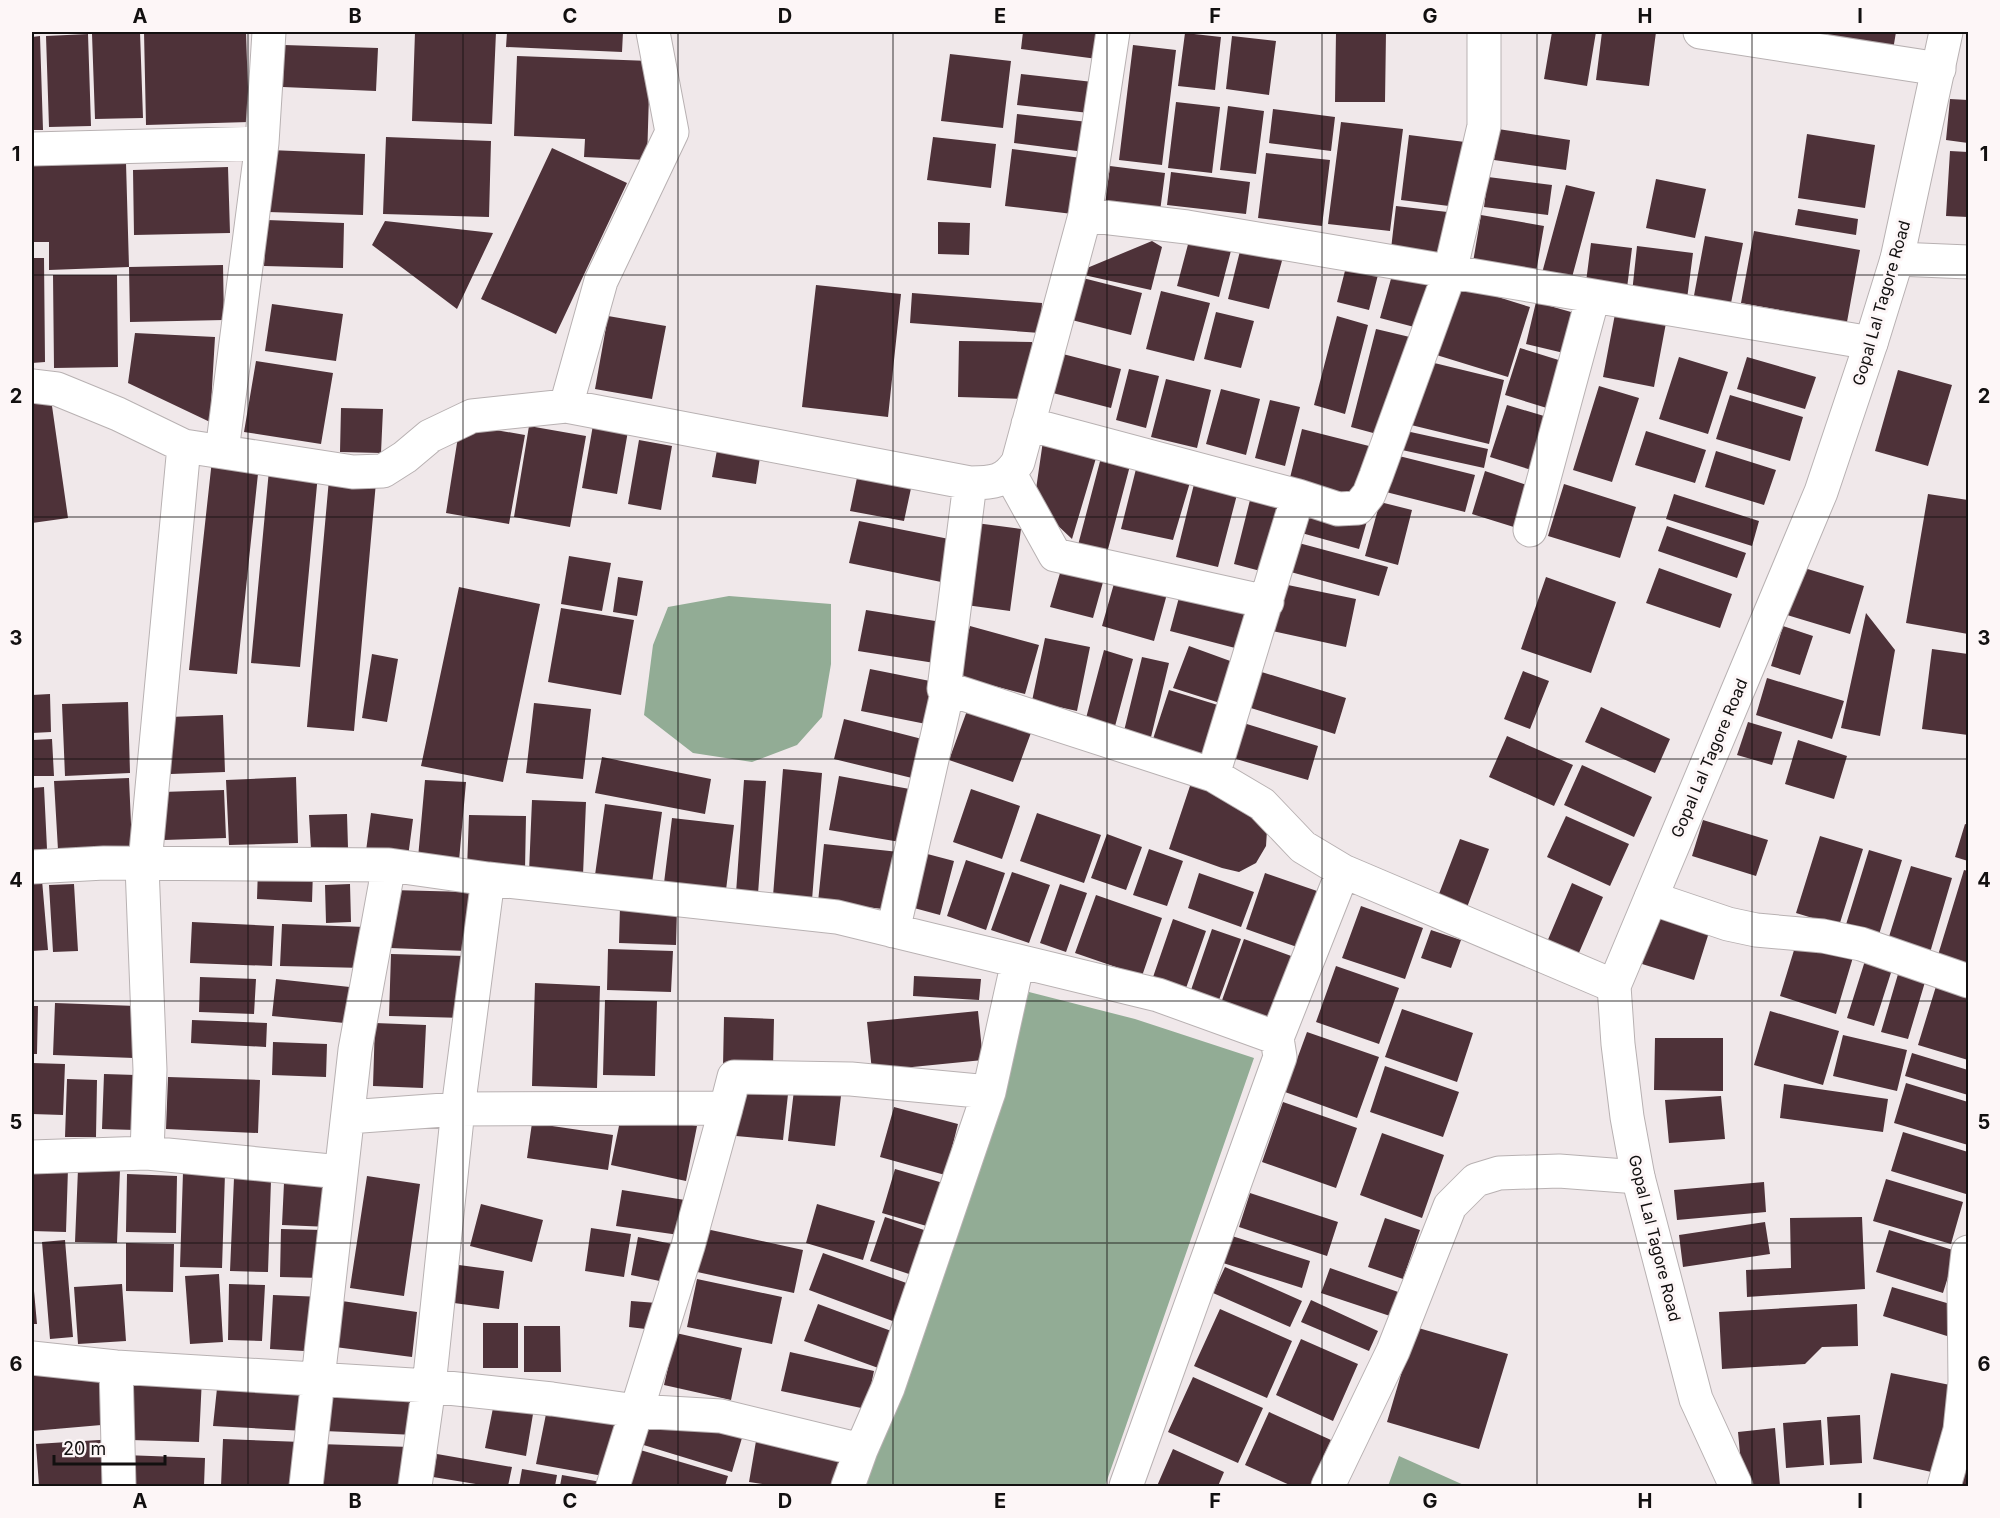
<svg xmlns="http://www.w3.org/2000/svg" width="2000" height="1518" font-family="Inter,sans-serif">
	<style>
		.water { fill: #92ac95 }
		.building { fill: #4e3239 }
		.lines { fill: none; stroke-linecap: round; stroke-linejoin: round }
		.street-casing { stroke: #b8b1b2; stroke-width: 35 }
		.secondary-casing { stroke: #b8b1b2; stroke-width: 35 }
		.street { stroke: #fff; stroke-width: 33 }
		.secondary { stroke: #fff; stroke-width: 33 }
		.grid { fill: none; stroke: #121010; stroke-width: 1.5; stroke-opacity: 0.55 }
		.labels { text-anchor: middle; stroke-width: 6; stroke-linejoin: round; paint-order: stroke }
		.street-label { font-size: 16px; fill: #121010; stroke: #fdf6f7 }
		.neatline { fill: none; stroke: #121010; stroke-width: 2 }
		.grid-label { font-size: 20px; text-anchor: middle; font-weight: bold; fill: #121010 }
	</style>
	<rect width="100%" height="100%" fill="#f0e8ea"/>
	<!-- water -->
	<path class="water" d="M729,596L831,604V664L822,717L797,745L752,762L693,753L644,715L653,645L668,607Z
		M1029,992L1135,1019L1254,1058L1105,1486H866Z
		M1399,1456L1466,1486H1388Z"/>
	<!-- building -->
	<path class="building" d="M140,32L143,118L95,119L92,34Z
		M144,32H246L249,122L146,125Z
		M415,32H496L492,124L412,121Z
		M507,32H623L622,52L506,47Z
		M1023,32H1108L1105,60L1021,49Z
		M1336,32H1386L1385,102H1335Z
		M1552,32H1596L1587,86L1544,79Z
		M1602,32H1656L1649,86L1596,80Z
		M1825,32H1896L1892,56L1823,42Z
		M1185,33L1221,37L1215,90L1178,86Z
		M88,34L91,126L49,127L46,36Z
		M40,36L43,130H32V37Z
		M1232,36L1276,41L1269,95L1226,89Z
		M284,45L378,48L376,91L283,87Z
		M1133,45L1176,50L1162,165L1119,160Z
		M950,54L1011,61L1003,128L941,121Z
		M517,56L650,61L647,160L584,157L585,139L514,136Z
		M1021,74L1102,83L1098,114L1017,105Z
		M1950,99L1968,100V143L1946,140Z
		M1176,102L1220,107L1212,173L1168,168Z
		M1228,106L1264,111L1256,174L1220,170Z
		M1273,109L1335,117L1331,151L1269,143Z
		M1017,114L1088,122L1085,152L1014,143Z
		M1341,122L1403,129L1390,231L1328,224Z
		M1498,129L1570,140L1566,170L1494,160Z
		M1807,134L1875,145L1865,208L1798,198Z
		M1409,135L1465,142L1457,207L1401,200Z
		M386,137L491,141L489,217L383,214Z
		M933,137L996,144L991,188L927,180Z
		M552,148L627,183L556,334L481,299Z
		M1012,149L1089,159L1081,215L1005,206Z
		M270,150L365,154L363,215L268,212Z
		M1950,151L1968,152V217L1946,216Z
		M1266,153L1330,160L1322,226L1258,218Z
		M126,163L129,267L223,265L224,320L130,322L129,267L49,270V242H32V166Z
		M1110,166L1165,173L1159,219L1104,213Z
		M228,167L230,233L134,235L133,170Z
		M1171,172L1250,182L1246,214L1167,205Z
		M1488,177L1552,185L1548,215L1484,207Z
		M1656,179L1706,189L1695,238L1646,228Z
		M1566,185L1595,192L1571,281L1542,273Z
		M1396,206L1456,213L1451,256L1391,249Z
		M1798,209L1858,219L1856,235L1795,225Z
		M1481,215L1544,226L1536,272L1473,262Z
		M267,220L344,223L343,268L264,266Z
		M385,221L493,233L457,309L372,245Z
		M938,222L970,223L969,255L938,254Z
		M1754,231L1860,250L1847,322L1741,303Z
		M1191,233L1233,243L1219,297L1177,286Z
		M1705,236L1743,243L1730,308L1693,301Z
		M1152,241L1162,247L1151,290L1075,273Z
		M1591,243L1632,248L1627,288L1586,282Z
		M1637,246L1693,253L1687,299L1632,293Z
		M1241,247L1283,257L1269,309L1228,299Z
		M32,258H44L45,362L32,363Z
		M1347,263L1379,271L1369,310L1337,302Z
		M1394,268L1431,277L1418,328L1380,318Z
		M53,275H117L118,367L54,368Z
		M1071,275L1142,293L1131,335L1060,317Z
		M1453,283L1530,307L1508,377L1430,353Z
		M816,285L901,294L888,417L802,407Z
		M1161,291L1210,303L1194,361L1146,349Z
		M912,293L1042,303L1040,333L910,323Z
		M1536,302L1578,314L1568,354L1526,344Z
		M272,304L343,314L336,361L265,351Z
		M1216,312L1254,321L1241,368L1204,359Z
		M1615,314L1666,323L1654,387L1603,377Z
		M608,316L666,326L652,399L595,389Z
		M1337,316L1368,325L1345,414L1314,405Z
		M1376,329L1414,338L1388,437L1351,427Z
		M135,333L215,337L210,422L128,383Z
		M959,341L1032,342L1031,399L958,397Z
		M1520,348L1565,362L1550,409L1505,395Z
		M1059,353L1121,369L1111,408L1049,392Z
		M1679,357L1728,372L1708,434L1659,419Z
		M1747,357L1816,377L1805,409L1737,389Z
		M1422,360L1504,380L1489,444L1407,424Z
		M256,361L333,373L321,444L244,432Z
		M1129,369L1159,376L1146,428L1116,420Z
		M1898,370L1952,385L1928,466L1875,451Z
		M1166,379L1211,390L1197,448L1151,437Z
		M1599,386L1639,398L1612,482L1573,470Z
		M1221,389L1260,399L1246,455L1206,444Z
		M1730,395L1803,417L1790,461L1716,439Z
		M32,399H51L68,518L32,523Z
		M1270,400L1300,407L1285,466L1255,458Z
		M1507,405L1554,419L1538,472L1490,457Z
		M341,408L383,409L381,453L340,452Z
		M460,424L525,435L509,524L446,513Z
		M593,425L628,431L617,494L582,488Z
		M529,426L586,436L570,527L514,517Z
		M1302,429L1369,446L1354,503L1288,486Z
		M1406,431L1488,449L1484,468L1402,450Z
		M1646,431L1706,450L1695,483L1635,465Z
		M1044,434L1099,448L1072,539L1034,503Z
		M639,440L672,446L661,510L628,504Z
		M717,450L760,457L756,484L712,477Z
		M1103,450L1132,458L1107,553L1078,545Z
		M1716,451L1776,470L1764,505L1705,487Z
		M1395,455L1475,475L1465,512L1386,492Z
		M212,460L259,464L237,674L189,670Z
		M1137,465L1191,479L1173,540L1121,529Z
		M859,468L913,479L904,521L850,511Z
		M269,470L318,474L300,667L251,663Z
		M1485,471L1530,486L1517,528L1472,514Z
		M1196,476L1239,487L1218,567L1176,557Z
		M329,479L376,482L354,731L307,727Z
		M1564,484L1636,507L1620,558L1548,536Z
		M1252,492L1286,500L1268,573L1234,564Z
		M1674,494L1759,521L1752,546L1666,519Z
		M1928,494L1968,500V634L1906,623Z
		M1380,502L1412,510L1398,565L1365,556Z
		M1306,504L1367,521L1359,549L1298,532Z
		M859,521L954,540L946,583L849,563Z
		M976,523L1021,529L1010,611L966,605Z
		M1667,526L1746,553L1737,578L1658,551Z
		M1295,542L1388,567L1379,596L1287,571Z
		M569,556L611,563L602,611L561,604Z
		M1063,563L1105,575L1093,618L1050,607Z
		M1801,567L1864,586L1850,634L1787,615Z
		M1659,568L1732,594L1720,628L1646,603Z
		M618,577L643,581L637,616L613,612Z
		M1546,577L1616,602L1591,673L1521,649Z
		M1115,580L1167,594L1154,641L1102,626Z
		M1278,583L1356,599L1346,647L1268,630Z
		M459,587L540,604L503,782L421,766Z
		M1181,590L1250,607L1239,649L1170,631Z
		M561,608L634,620L621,695L548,682Z
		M866,610L948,623L941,664L858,651Z
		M1866,613L1895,650L1880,736L1841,728Z
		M970,626L1039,645L1025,694L956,676Z
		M1783,626L1813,636L1800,675L1771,666Z
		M1045,638L1090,647L1077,711L1032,701Z
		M1189,646L1233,662L1220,703L1173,688Z
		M1932,649L1968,654V735L1922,729Z
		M1104,650L1133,659L1114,730L1085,722Z
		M372,654L398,659L387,722L362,718Z
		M1142,657L1169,663L1151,737L1124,731Z
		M870,669L935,682L926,724L861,711Z
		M1252,669L1346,698L1335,734L1241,705Z
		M1523,671L1549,681L1530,729L1504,719Z
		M1767,678L1844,701L1832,739L1756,715Z
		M1169,690L1221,706L1204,758L1152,742Z
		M50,694L51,732L32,733V695Z
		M128,702L130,773L65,776L62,704Z
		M534,703L591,709L583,779L526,773Z
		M1601,707L1670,739L1655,773L1585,742Z
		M968,708L1032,730L1013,782L949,760Z
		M223,715L225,772L171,774L169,717Z
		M844,719L922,739L912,778L834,759Z
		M1237,721L1318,746L1308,780L1226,756Z
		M1748,722L1782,732L1772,765L1737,755Z
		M1507,736L1573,765L1554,806L1489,777Z
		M52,739L54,776H32V740Z
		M1798,740L1847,756L1834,799L1785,784Z
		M602,757L711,779L705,814L595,793Z
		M1582,765L1652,797L1634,837L1564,805Z
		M783,769L822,773L812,900L773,896Z
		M839,776L915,790L906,843L829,830Z
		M296,777L298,843L229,845L226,780Z
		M129,778L132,847L58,850L54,781Z
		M425,780L466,782L459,861L418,858Z
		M744,780L766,781L758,894L736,893Z
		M1191,783L1227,794L1267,830L1266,846L1256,863L1239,872L1222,868L1169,849Z
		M44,787L47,849L32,850V788Z
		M971,789L1020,806L1002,859L953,842Z
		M224,790L226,838L164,840L162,792Z
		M532,800L586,802L583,875L529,872Z
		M605,804L662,812L652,883L595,875Z
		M371,813L413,819L408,857L366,851Z
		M1037,813L1101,835L1084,883L1020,861Z
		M347,814L348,848L311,849L309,815Z
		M469,815L526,816L525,870L467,869Z
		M1566,816L1629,844L1610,886L1547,857Z
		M672,818L734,825L726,890L664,883Z
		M1703,820L1768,840L1756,876L1692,856Z
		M1965,824L1968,825V861L1955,857Z
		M1107,834L1142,847L1126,890L1091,878Z
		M1820,836L1863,849L1839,926L1796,913Z
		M1460,839L1489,849L1466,910L1437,899Z
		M824,844L899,852L893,910L818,902Z
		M1149,849L1183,861L1167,906L1133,895Z
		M1869,850L1902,860L1877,941L1844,931Z
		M916,851L954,861L940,915L903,905Z
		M966,860L1005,873L986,930L947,916Z
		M1911,866L1952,878L1929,956L1887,943Z
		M258,868L313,870L312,902L257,899Z
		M1964,870L1968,871V954L1966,963L1938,955Z
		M1012,872L1050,885L1029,943L991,930Z
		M1199,873L1254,892L1241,927L1188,908Z
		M1265,873L1317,891L1297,947L1246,929Z
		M42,880L48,950L32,951V881Z
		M1572,883L1603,897L1575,962L1544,949Z
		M74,884L78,951L53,952L49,885Z
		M350,884L351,922L326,923L325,885Z
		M1060,884L1087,893L1066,952L1040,943Z
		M391,890L469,892L467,951L390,948Z
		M1096,895L1162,918L1142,976L1075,953Z
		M620,906L677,908L676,945L619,943Z
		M1361,906L1423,928L1405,979L1342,958Z
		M1658,910L1711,926L1694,980L1642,964Z
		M1173,919L1206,931L1185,991L1152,980Z
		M192,922L274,926L272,966L190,963Z
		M282,924L365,927L364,968L280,966Z
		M1212,929L1241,939L1219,1000L1191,990Z
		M1431,930L1461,940L1451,968L1421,958Z
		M1798,937L1854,954L1836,1014L1780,996Z
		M1244,939L1294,957L1271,1020L1221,1003Z
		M1869,948L1896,957L1874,1026L1847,1018Z
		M608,949L673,951L671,992L607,990Z
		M391,954L466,956L465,1018L389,1016Z
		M1901,964L1928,972L1908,1039L1881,1032Z
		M1336,966L1399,988L1379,1044L1316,1022Z
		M914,976L981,979L979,1000L913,996Z
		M200,977L256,979L254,1014L199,1012Z
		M276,979L359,988L355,1024L272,1016Z
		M535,983L600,986L597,1088L532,1086Z
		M1937,983L1968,993V1060L1918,1045Z
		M605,1000L657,1001L655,1076L603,1075Z
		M55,1003L136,1006L134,1058L53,1055Z
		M32,1006H38L37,1054H32Z
		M1402,1009L1473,1033L1457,1082L1385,1057Z
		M978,1011L983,1060L872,1071L867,1022Z
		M1770,1011L1839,1031L1823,1085L1754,1065Z
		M724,1017L774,1019L773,1067L723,1066Z
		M192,1020L267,1023L266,1047L191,1043Z
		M375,1023L426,1025L423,1088L373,1086Z
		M1307,1032L1379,1057L1357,1118L1285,1092Z
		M1843,1035L1907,1050L1897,1091L1833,1076Z
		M1655,1038H1723V1091L1654,1090Z
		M273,1042L327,1044L326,1077L272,1075Z
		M1912,1053L1968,1070V1095L1905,1076Z
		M32,1063L65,1064L63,1115L32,1114Z
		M1385,1066L1459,1092L1443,1137L1370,1112Z
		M104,1074L136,1075L135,1130L102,1129Z
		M168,1077L260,1080L258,1133L166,1129Z
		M67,1079L97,1080L96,1137H65Z
		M1906,1083L1968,1102V1145L1894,1123Z
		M1784,1084L1888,1099L1883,1132L1780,1118Z
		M740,1089L788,1094L783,1140L736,1136Z
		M794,1090L841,1096L835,1146L788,1141Z
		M1721,1096L1725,1139L1669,1143L1665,1100Z
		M1283,1102L1357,1128L1336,1188L1262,1162Z
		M894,1107L958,1124L945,1175L880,1157Z
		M622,1111L697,1126L686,1181L611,1165Z
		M532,1123L613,1135L608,1170L527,1158Z
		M1903,1132L1968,1152V1185L1966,1194L1891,1171Z
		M1382,1133L1444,1155L1422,1218L1360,1195Z
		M32,1167L68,1168L66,1232L32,1231Z
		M78,1169L120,1170L117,1243L75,1242Z
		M895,1169L943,1183L930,1227L882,1213Z
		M183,1172L225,1173L222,1268L180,1267Z
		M127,1174L177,1176L176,1233L126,1232Z
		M367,1176L420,1184L404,1296L350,1288Z
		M234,1178L271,1180L268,1272L230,1271Z
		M1886,1179L1963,1202L1951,1244L1873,1221Z
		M1764,1182L1766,1212L1677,1220L1674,1190Z
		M284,1183L332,1184L330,1227L282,1225Z
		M622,1190L685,1200L679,1235L616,1226Z
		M1250,1193L1338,1222L1327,1256L1239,1227Z
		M481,1204L543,1220L532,1262L470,1246Z
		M817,1204L875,1221L863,1260L806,1243Z
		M885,1217L930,1232L915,1276L870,1261Z
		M1862,1217L1865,1289L1747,1297L1746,1270L1791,1268L1790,1218Z
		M1385,1218L1420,1230L1403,1279L1368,1267Z
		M1765,1222L1770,1254L1683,1267L1679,1235Z
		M697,1227L803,1250L794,1293L688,1270Z
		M591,1228L631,1234L624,1277L585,1271Z
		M281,1229L324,1230L322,1278L280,1277Z
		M1889,1230L1956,1251L1943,1293L1876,1272Z
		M1232,1236L1310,1261L1302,1288L1223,1263Z
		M638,1237L682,1246L674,1284L631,1275Z
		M65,1240L73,1337L50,1339L42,1242Z
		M126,1243L174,1244L173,1292L126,1291Z
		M823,1253L912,1285L898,1323L809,1290Z
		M444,1263L504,1271L499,1309L439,1301Z
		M1225,1267L1302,1301L1290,1327L1213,1293Z
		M1330,1268L1401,1293L1393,1317L1321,1293Z
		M219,1274L223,1342L190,1344L185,1276Z
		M697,1279L782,1297L772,1344L687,1327Z
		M32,1280H33L37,1324H32Z
		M122,1284L126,1341L78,1344L74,1287Z
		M229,1284L265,1285L262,1341L228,1340Z
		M1892,1287L1957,1306L1947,1336L1883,1316Z
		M273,1295L324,1297L321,1352L270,1349Z
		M1311,1300L1378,1331L1369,1351L1301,1322Z
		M342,1301L417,1312L412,1357L335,1347Z
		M631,1301L657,1303L654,1330L629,1327Z
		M818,1304L894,1332L881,1369L804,1341Z
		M1857,1304L1858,1346L1822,1347L1805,1364L1722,1369L1719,1312Z
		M1220,1309L1292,1341L1267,1398L1194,1366Z
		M483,1323H518V1368H483Z
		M524,1326H560L561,1372H524Z
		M1415,1327L1508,1354L1479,1449L1387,1422Z
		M676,1333L742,1348L731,1400L664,1385Z
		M1301,1339L1358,1364L1333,1421L1276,1395Z
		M790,1352L874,1371L866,1409L781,1391Z
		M108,1369L113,1424L32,1431V1375Z
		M1891,1373L1955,1386L1936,1473L1873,1459Z
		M134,1374L202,1377L199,1442L131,1440Z
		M1193,1377L1263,1408L1238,1463L1168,1432Z
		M218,1379L311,1387L305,1431L213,1426Z
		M326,1385L420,1390L416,1435L324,1431Z
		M495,1398L535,1402L526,1456L485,1448Z
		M649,1403L744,1431L732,1472L637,1443Z
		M548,1404L620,1418L609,1477L536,1464Z
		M1269,1412L1331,1440L1310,1486H1292L1245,1465Z
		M1860,1415L1862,1463L1830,1465L1827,1417Z
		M1968,1416V1486H1960Z
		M1821,1420L1824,1465L1786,1468L1783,1423Z
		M1775,1428L1780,1486H1743L1738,1432Z
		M115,1439L117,1486H39L36,1444Z
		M223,1439L302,1442L300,1486H221Z
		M756,1441L842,1456L837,1486H777L749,1482Z
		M319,1444L410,1447L408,1486H318Z
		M637,1449L728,1476L725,1486H625Z
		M1173,1449L1224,1472L1218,1486H1157Z
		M437,1454L512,1467L508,1486H488L433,1477Z
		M124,1455L205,1458L204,1486H122Z
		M522,1469L557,1475L555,1486H519Z
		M562,1475L601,1482V1486H560Z"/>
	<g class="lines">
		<!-- street casing -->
		<g class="street-casing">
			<path id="street" d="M1700,32L1939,69
				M32,149L262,143
				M1085,215L1113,32
				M1897,259L1968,262
				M32,386L57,389L118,414L184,446L353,472L383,471L405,457L430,436L472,416L566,406L970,483C993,483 1005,482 1018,462L1085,215L1187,227L1871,343
				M566,406L601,281L672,132L653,32
				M1028,424L1298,496L1338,509L1358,508L1369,494L1376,476L1450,272L1484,126V32
				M222,451L262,143L269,32
				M1010,474L1055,555L1267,602
				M1530,530L1593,297
				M948,689L1213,775L1262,804L1303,847L1343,871L1614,986
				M1213,775L1298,496
				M32,867L104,863L389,865L488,879L837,917L1158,995L1277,1038L1280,1057L1126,1486
				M1651,898L1728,924L1756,930L1823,936L1861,944L1968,981
				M893,931L948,689H944L970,483
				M1277,1038L1343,871
				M348,1117L458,1109L726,1108L734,1077L851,1079L989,1092
				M147,1153L341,1172
				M32,1157L147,1153L150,1070L142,866L145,863L184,446
				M32,1358L116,1367L429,1386L552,1399L636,1411L721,1416L861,1450
				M116,1367L119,1486
				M306,1486L355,1050L389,865
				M415,1486L429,1386L458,1109L488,879
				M613,1486L688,1246L726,1108
				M848,1486L861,1450L888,1388L989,1092L1018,961
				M1328,1486L1393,1351L1450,1206L1476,1180L1499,1173L1559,1171L1638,1177
				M1944,1486L1960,1430L1965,1382L1964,1287L1968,1252"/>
		</g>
		<!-- secondary casing -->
		<g class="secondary-casing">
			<path id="secondary" d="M1736,1486L1696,1399L1638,1177L1627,1117L1618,1044L1614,986L1821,492L1871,343L1897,259L1946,32"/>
		</g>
		<!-- street -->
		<use href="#street" class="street"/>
		<!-- secondary -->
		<use href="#secondary" class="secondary"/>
	</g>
	<!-- grid -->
	<path class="grid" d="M248,32V1486M463,32V1486M678,32V1486M893,32V1486M1107,32V1486M1322,32V1486M1537,32V1486M1752,32V1486M32,275H1968M32,517H1968M32,759H1968M32,1001H1968M32,1243H1968"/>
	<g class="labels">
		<!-- street labels -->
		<g class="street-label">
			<text transform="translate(1881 303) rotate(-74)" y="6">Gopal Lal Tagore Road</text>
			<text transform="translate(1709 758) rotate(-67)" y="6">Gopal Lal Tagore Road</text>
			<text transform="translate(1655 1238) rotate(76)" y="6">Gopal Lal Tagore Road</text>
		</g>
	</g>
	<!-- border -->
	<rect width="2000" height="1518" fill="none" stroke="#fdf6f7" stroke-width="66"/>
	<!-- scale -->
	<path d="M54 1455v9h111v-9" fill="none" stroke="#121010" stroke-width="3"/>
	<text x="63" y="1455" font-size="18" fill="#121010" stroke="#fdf6f7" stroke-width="4.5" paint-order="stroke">20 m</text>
	<rect x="33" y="33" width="1934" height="1452" class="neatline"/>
	<g class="grid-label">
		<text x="140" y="23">A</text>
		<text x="355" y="23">B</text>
		<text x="570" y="23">C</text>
		<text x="785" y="23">D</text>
		<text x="1000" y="23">E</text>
		<text x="1215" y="23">F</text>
		<text x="1430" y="23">G</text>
		<text x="1645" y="23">H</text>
		<text x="1860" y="23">I</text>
		<text x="16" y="161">1</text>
		<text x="1984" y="161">1</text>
		<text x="16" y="403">2</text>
		<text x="1984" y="403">2</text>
		<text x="16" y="645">3</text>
		<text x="1984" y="645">3</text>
		<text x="16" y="887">4</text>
		<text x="1984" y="887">4</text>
		<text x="16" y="1129">5</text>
		<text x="1984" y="1129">5</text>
		<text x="16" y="1371">6</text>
		<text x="1984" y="1371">6</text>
		<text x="140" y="1508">A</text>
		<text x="355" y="1508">B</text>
		<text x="570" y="1508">C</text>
		<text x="785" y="1508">D</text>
		<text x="1000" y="1508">E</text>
		<text x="1215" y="1508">F</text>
		<text x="1430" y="1508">G</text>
		<text x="1645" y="1508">H</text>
		<text x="1860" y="1508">I</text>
	</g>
</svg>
